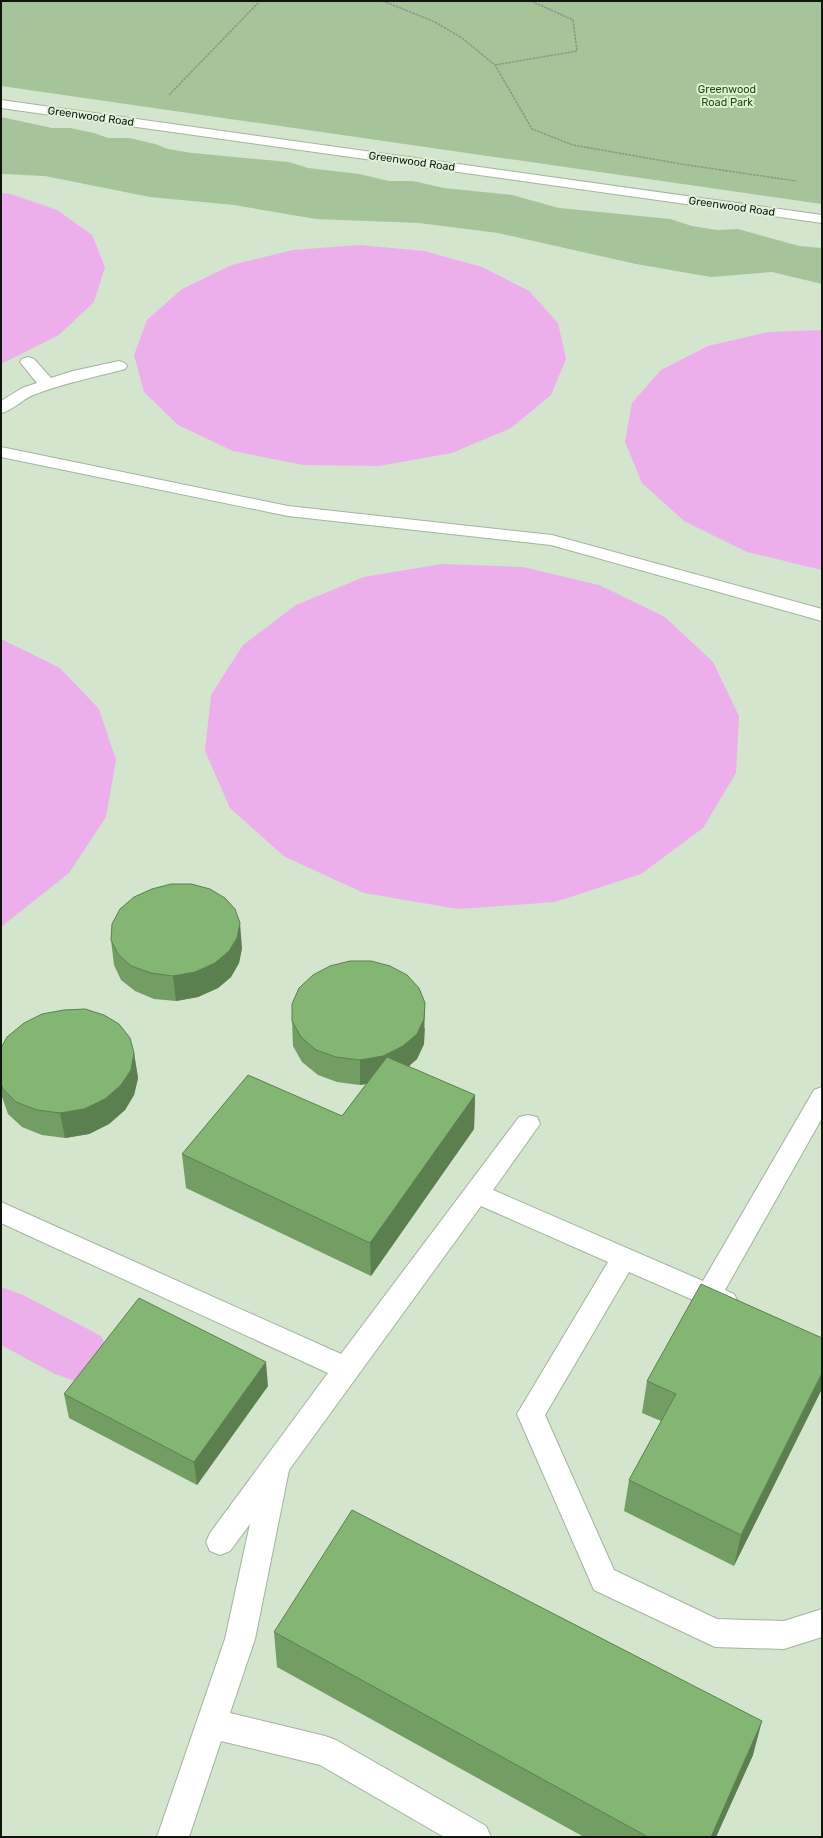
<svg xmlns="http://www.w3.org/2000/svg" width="823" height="1838" font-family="Rubik,sans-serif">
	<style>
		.green { fill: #a5c49a }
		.water { fill: #edaeec }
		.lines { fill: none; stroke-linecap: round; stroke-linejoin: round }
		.canal { fill: #edaeec; fill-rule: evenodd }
		.lane-casing { stroke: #a2b49d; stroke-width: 2 }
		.secondary-casing { stroke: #a2b49d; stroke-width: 2 }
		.path { stroke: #8a9785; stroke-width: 1.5; stroke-dasharray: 2.5 1; stroke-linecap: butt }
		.lane { fill: #fff; fill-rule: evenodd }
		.secondary { fill: #fff; fill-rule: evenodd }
		.wall { fill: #729d63 }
		.shaded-wall { fill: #5c7f50 }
		.building { fill: #84b673; stroke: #5c7f50 }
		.labels { text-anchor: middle; stroke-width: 4; stroke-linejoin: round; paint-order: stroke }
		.far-park-label { font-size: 11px; fill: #204f08; stroke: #e0f2da }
		.far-street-label { font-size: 11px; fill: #10160e; stroke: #e0f2da }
	</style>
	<rect width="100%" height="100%" fill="#d3e5cd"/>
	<!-- green -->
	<path class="green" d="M1,1H822V204L1,86Z
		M1,117L52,128H70L94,133L108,138H129L155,144L168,149L192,153L289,162L308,168L359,174L389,181H413L444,188L512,195L559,208L670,219L692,226L717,230L738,229L799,246L822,248V284L772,272L711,277L636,264L498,233L419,223L316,219L234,205L150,197L45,176L1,174Z"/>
	<!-- water -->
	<path class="water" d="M1,193L11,194L57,210L92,235L105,267L94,302L59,335L1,364Z
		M359,245L424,251L482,267L529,291L558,323L566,359L551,395L511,428L452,453L379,466L303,465L233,451L178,425L144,392L134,355L147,320L182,289L232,265L293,250Z
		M822,330V570L747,552L684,521L642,483L625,442L632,403L661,370L708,346L768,332Z
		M442,564L523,567L599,585L665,617L713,662L739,716L736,773L703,828L641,874L555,902L458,909L364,893L285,857L230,808L205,751L211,695L243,645L296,605L364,577Z
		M1,639L60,668L99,709L116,760L106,817L69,873L1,927Z"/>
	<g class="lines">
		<!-- canal -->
		<path class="canal" d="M1,1287L23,1295L101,1336L110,1355L101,1374L78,1382L55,1374L1,1345Z"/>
		<!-- lane casing -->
		<g class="lane-casing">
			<path id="lane" d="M28,357L34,359L51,378L73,371L119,361L125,363L127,366L125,369C95,377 65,383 36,394C23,398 14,410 1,413V401L22,388L37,383L20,362L22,359Z
				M1,447L288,506L552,535L822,609V621L551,545L288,516L1,457Z
				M822,1087V1118L725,1290L734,1294L738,1302L734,1310L725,1313L716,1310L629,1272L545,1415L614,1570L717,1619L784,1621L822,1609V1637L784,1649L715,1647L594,1590L517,1414L608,1262L481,1206L289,1470L255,1639L230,1713L325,1736L336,1740L486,1826L491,1837H444L320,1765L221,1741L189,1837H157L225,1639L250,1524L230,1551L220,1555L210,1551L206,1542L210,1533L328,1373L1,1223V1202L341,1354L519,1117L528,1115L537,1117L540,1124L493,1190L703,1281L814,1090Z"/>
		</g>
		<!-- secondary casing -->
		<g class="secondary-casing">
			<path id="secondary" d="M1,100L822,215V223L1,108Z"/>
		</g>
		<!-- path -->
		<path class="path" d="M383,1L435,22L462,38L495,65L532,129L573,145L681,164L796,181
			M495,65L577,51L573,20L531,1
			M169,95L259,2"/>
		<!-- lane -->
		<use href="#lane" class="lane"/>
		<!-- secondary -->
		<use href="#secondary" class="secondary"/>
	</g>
	<!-- wall -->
	<path class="wall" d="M111,940L242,948L239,963L231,977L218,988L198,997L176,1001L154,999L135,991L121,980L114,965Z
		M292,1021L425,1028L424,1044L417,1059L408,1067L475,1095L474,1129L371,1276L186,1188L182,1154L342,1116L366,1084L360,1085L337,1082L318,1075L302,1062L293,1046Z
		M1,1048L134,1053L138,1078L134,1095L125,1110L109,1124L89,1134L65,1138L42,1135L22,1127L8,1114L1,1094Z
		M822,1338L734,1566L624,1511L629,1480L661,1421L642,1413L647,1381Z
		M268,1386L197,1485L69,1418L64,1394Z
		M274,1632L753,1755L716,1837H584L277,1667Z"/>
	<!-- shaded-wall -->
	<path class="shaded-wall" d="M240,923L242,948L239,963L231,977L218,988L198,997L176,1001L173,976Z
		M425,1003L424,1044L417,1059L403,1071L383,1081L360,1085V1060Z
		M134,1053L138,1078L134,1095L125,1110L109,1124L89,1134L65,1138L60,1113Z
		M475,1095L474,1129L371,1276L370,1243Z
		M266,1362L268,1386L197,1485L194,1462Z
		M822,1373V1389L734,1566L741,1535Z
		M762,1721L753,1755L716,1837H711Z"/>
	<!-- building -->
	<path class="building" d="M171,884H191L210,889L225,898L235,909L240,923L237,938L229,951L215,963L195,972L173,976L151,973L131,966L118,954L111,940L112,924L120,909L134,897L152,889Z
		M350,961H371L390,966L407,975L419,988L425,1003L424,1019L417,1034L403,1046L383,1056L360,1060L336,1057L316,1050L301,1037L292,1021V1004L299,988L313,975L330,966Z
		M85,1009L104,1015L119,1024L130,1038L134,1053L131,1070L121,1085L105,1099L84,1109L60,1113L37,1110L16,1102L3,1089L1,1084V1048L7,1037L24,1023L42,1014L64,1010Z
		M387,1057L475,1095L370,1243L182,1154L248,1075L342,1116Z
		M701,1284L822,1338V1373L741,1535L629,1480L676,1394L647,1381Z
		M139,1298L266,1362L194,1462L64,1394Z
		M352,1510L762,1721L711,1837H648L274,1632Z"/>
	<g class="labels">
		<!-- far-park labels -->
		<g class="far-park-label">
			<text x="727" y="93">Greenwood<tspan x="727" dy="13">Road Park</tspan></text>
		</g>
		<!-- far-street labels -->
		<g class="far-street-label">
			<text transform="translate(91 116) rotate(8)" y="4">Greenwood Road</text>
			<text transform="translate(412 161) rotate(8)" y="4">Greenwood Road</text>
			<text transform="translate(732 206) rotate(8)" y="4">Greenwood Road</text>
		</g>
	</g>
	<!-- border -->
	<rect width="823" height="1838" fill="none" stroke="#10160e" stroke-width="4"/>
</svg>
